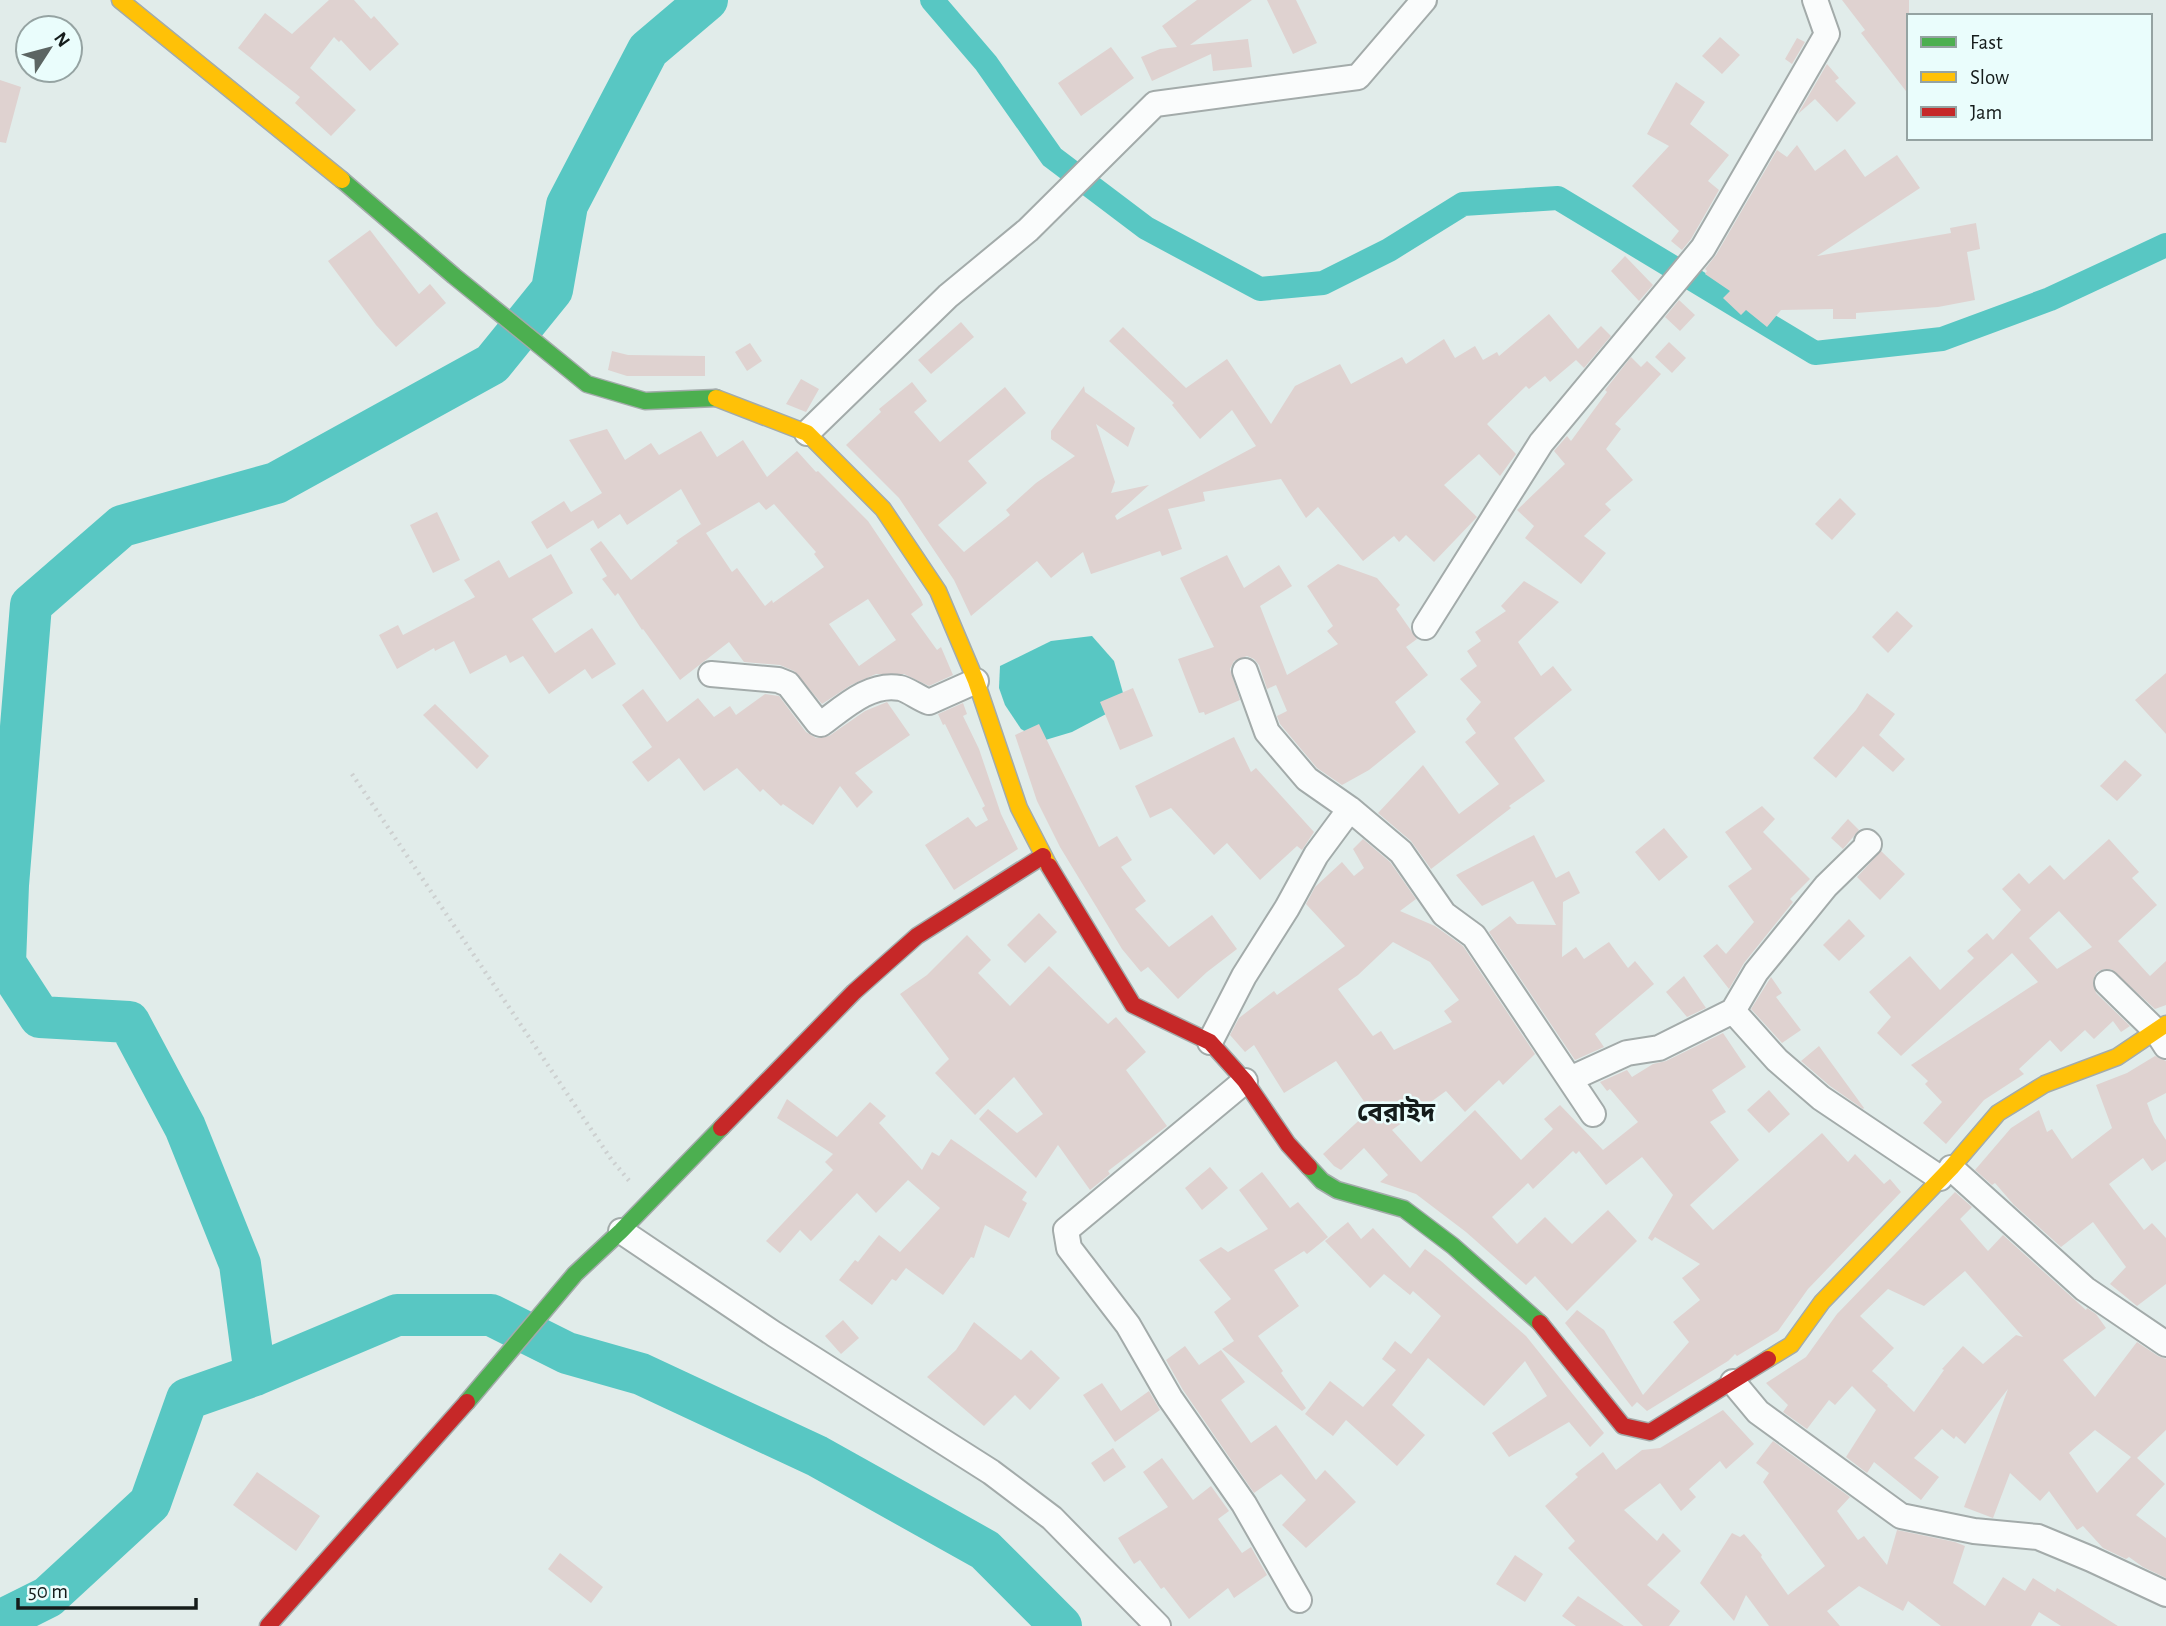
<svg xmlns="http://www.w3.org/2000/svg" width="2166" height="1626" font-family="'Alegreya Sans','Noto Sans Bengali',sans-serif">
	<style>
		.water { fill: #58c7c3 }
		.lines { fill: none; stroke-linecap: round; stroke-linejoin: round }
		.canal { stroke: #58c7c3; stroke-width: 24 }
		.river { stroke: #58c7c3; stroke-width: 42 }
		.building { fill: #dfd2d0; fill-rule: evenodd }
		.street-casing { stroke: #a3abaa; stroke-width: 28 }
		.fast-casing { stroke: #a3abaa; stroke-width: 19 }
		.slow-casing { stroke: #a3abaa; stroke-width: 19 }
		.jam-casing { stroke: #a3abaa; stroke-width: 19 }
		.path { stroke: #cdd0d0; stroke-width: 4.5; stroke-dasharray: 2 5; stroke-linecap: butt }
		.street { stroke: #fafcfc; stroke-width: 24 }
		.fast { stroke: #4caf50; stroke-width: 16 }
		.slow { stroke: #ffc107; stroke-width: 16 }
		.jam { stroke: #c62828; stroke-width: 16 }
		.labels { text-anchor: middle; stroke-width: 5; stroke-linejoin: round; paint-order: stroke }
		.district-label { font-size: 26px; font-weight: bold; fill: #151c1b; stroke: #eafdfc }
	</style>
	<rect width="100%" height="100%" fill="#e1ecea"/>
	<!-- water -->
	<path class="water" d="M1092,636L1114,661L1123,693L1108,713L1072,732L1042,741L1021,729L1005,705L999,688L1000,666L1051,641Z"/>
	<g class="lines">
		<!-- canal -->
		<path class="canal" d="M932,0L986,63L1052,157L1146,228L1260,289L1323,283L1389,250L1463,204L1558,198L1815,353L1942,339L2050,299L2166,245"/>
		<!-- river -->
		<path class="river" d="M255,1375L240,1264L185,1127L129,1022L40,1017L5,963L8,885L31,605L122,526L276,483L492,364L552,290L567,205L648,50L707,0
			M0,1621L48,1597L150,1503L187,1399L255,1375L397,1315H491L567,1353L641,1374L817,1456L985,1550L1061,1626"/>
	</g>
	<!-- building -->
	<path class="building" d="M329,0H354L371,19L374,16L399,44L370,71L341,40L339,42L334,37L310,68L356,110L331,136L295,103L300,97L238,48L265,13L292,34Z
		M1197,0H1252L1190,45L1248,39L1252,67L1213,71L1211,54L1152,81L1141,57L1160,49L1177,47L1162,26Z
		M1267,0H1296L1317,43L1293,54Z
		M1842,0H1909V95L1861,33L1865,30Z
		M1720,37L1740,55L1722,74L1702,56Z
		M1797,38L1805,42L1792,64L1785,59Z
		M1111,47L1134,78L1081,116L1058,83Z
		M1827,64L1839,78L1835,81L1856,103L1837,122L1815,99L1798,114Z
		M0,80L21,87L6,143L0,142Z
		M1676,82L1705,102L1690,124L1729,155L1708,181L1719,190L1691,239L1682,250L1671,241L1679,231L1632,186L1669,146L1647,134Z
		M1797,145L1815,171L1845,149L1865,177L1897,155L1920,188L1817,256L1951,233L1950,228L1976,223L1980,249L1967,252L1975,300L1938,307L1856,313V319H1833V309L1781,310L1767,327L1746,310L1741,315L1723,298L1730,291L1705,274L1707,271L1705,269L1716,255L1777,150L1787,157Z
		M370,230L419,294L430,284L446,303L396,347L376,325L328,261Z
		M1625,256L1653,285L1639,301L1611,271Z
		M1679,300L1695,315L1680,331L1665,317Z
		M1549,314L1578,349L1601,326L1611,336L1584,368L1576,360L1550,382L1545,376L1529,389L1526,386L1487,424L1516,454L1500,476L1479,454L1444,485L1477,517L1434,562L1406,535L1399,542L1394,536L1363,561L1318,507L1306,518L1281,479L1203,492L1205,501L1168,509L1182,549L1162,556L1160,551L1091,574L1083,552L1051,578L1037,561L971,616L954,580L899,498L846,445L881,412L879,409L912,382L927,401L914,412L940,442L1005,387L1026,413L968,461L987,483L938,525L964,552L1010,515L1006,510L1036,483L1075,456L1051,439V431L1084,386L1085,392L1135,428L1128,447L1096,424L1115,482L1111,493L1149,485L1115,516L1117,520L1256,446L1232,410L1200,439L1172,405L1174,403L1109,341L1123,327L1186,388L1227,359L1271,424L1295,386L1340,364L1351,384L1402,357L1406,364L1444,339L1455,358L1475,346L1483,360L1497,352L1499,356Z
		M961,322L974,337L931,374L918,360Z
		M1669,342L1686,358L1672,373L1655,357Z
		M750,343L762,361L747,371L735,352Z
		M612,351L628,355L705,356V376H627L608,370Z
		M1631,357L1641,367L1647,361L1661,374L1615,424L1621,429L1606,449L1633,480L1605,504L1611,510L1584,536L1606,553L1581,584L1525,538L1534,526L1517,510L1565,464L1554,451L1567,436L1571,441L1607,392L1605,390Z
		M801,379L819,389L806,412L786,404Z
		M607,429L625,460L651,443L659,455L701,431L717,457L743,440L767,477L797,451L816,472L818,471L868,521L921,600L923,605L911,614L937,650L941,647L953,675L929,686L904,674H876L851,685L822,704L794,671L780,665L744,662L729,642L680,680L643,629L642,630L618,593L615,596L602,579L607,576L590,549L601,541L631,580L678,543L676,541L701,524L702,526L681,489L627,525L620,514L598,529L593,520L547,549L531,522L564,501L571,512L602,493L569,440ZM759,502L766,510L774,504L816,552L814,554L824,567L773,603L772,600L765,606L737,568L732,572L706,533ZM868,599L896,640L859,666L829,624Z
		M1840,498L1856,514L1832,540L1815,524Z
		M437,512L460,560L433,573L410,525Z
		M551,554L573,593L532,619L555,653L592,628L616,664L592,679L585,669L549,694L523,656L510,663L506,655L470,674L454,641L435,651L434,648L397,669L379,635L398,625L403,635L475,597L464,580L499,560L509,578Z
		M1227,555L1244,588L1279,565L1292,586L1260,606L1287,675L1338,644L1327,631L1333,626L1307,586L1338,564L1377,578L1400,605L1396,609L1417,639L1406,647L1428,675L1395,702L1416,732L1369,770L1342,785L1317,768L1280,724L1277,716L1287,711L1276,685L1267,689L1259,665L1254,659L1247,656L1234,661L1230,669L1240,700L1205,715L1204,712L1199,713L1178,659L1214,647L1180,578Z
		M1524,581L1559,602L1518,642L1541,676L1553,666L1572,690L1514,738L1545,781L1509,806L1511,808L1431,869L1411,841L1378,813L1423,765L1459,814L1499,784L1465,742L1476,733L1466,719L1481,702L1460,679L1477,666L1467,651L1481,641L1475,632L1506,611L1501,606Z
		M1897,611L1913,626L1888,653L1872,637Z
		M2166,673V734L2135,700Z
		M1133,688L1153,736L1120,750L1100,702Z
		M643,689L667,722L698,698L714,717L730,706L736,715L765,694L779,696L806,732L816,738L829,736L865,711L887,702L910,735L855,773L873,792L857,808L840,786L813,825L783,804L781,806L763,789L760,792L737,768L704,791L679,758L648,782L632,762L652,747L622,705Z
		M1867,693L1895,714L1879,735L1905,759L1893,772L1863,746L1836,778L1813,758L1856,710Z
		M963,703L967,714L963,716L979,749L1001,814L1018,849L954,890L925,845L968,817L976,827L988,820L982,808L985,806L945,724L943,725L938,714Z
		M435,704L489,756L477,769L423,715Z
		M1039,724L1099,847L1117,836L1132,860L1121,867L1146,901L1135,909L1169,947L1212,915L1237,949L1207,972L1178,999L1148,967L1141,972L1122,949L1060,847L1037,801L1015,735Z
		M1234,737L1251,772L1256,768L1314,832L1302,850L1297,846L1260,880L1227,843L1214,855L1171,808L1150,818L1135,786Z
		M2125,760L2142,775L2117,801L2100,786Z
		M1762,806L1775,819L1763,832L1810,879L1790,899L1793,902L1744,963L1729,989L1703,956L1717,944L1726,954L1754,922L1728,886L1752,869L1725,832Z
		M1848,819L1859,830L1843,849L1831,838Z
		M1664,828L1688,857L1659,881L1635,852Z
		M1534,835L1556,878L1569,871L1580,893L1563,902L1562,957L1576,947L1584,959L1609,942L1628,968L1635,961L1654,984L1595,1034L1604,1047L1575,1060L1489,932L1510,916L1517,924L1556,925L1533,881L1482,906L1456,875Z
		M1363,839L1390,862L1416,899L1400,911L1435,926L1463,946L1535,1054L1503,1085L1499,1080L1465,1112L1446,1091L1392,1130L1421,1162L1475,1110L1521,1160L1553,1129L1544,1119L1560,1105L1603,1150L1638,1122L1610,1089L1607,1091L1600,1082L1627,1070L1632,1077L1653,1064L1666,1061L1723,1033L1746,1067L1712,1090L1726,1112L1710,1122L1739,1160L1690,1205L1713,1230L1822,1133L1848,1162L1855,1154L1884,1184L1890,1179L1901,1192L1808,1289L1778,1331L1737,1356L1735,1354L1728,1361L1647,1411L1637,1402L1632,1407L1565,1323L1577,1310L1604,1330L1643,1395L1689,1342L1673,1322L1700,1300L1682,1278L1700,1264L1655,1237L1652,1241L1648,1238L1673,1195L1642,1157L1606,1185L1579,1151L1576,1154L1573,1151L1533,1189L1528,1183L1492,1217L1517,1244L1545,1217L1572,1244L1608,1210L1637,1241L1567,1311L1535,1276L1526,1285L1466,1232L1416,1194L1380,1182L1388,1175L1364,1148L1341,1170L1334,1166L1323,1154L1370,1110L1336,1061L1284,1093L1254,1045L1245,1052L1230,1035L1239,1018L1274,991L1277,995L1345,946L1306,904L1315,887L1342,862L1354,876L1364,868L1353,849ZM1393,942L1430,962L1459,1000L1444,1011L1452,1022L1394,1050L1381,1031L1373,1036L1338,989L1358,975Z
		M2109,839L2139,872L2132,878L2157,905L2118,941L2150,976L2166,961V1005L2155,1009L2111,969H2104L2097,972L2093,980L2096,993L2130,1026L2121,1032L2113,1021L2094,1039L2085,1030L2061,1052L2050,1040L2019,1069L2024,1074L1984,1100L1946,1144L1923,1123L1942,1102L1925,1084L1928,1081L1911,1065L2038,982L2012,953L1901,1056L1877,1033L1891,1017L1869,992L1910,956L1940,990L1974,958L1967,951L1987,933L1993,940L2021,910L2002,889L2019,873L2029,884L2050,865L2064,880ZM2059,911L2092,947L2057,969L2029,938Z
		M1881,851L1905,874L1880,900L1857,877Z
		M1039,913L1057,932L1025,963L1007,945Z
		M1849,919L1865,936L1839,961L1823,945Z
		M967,935L991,960L978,973L1010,1006L1049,966L1108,1024L1116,1017L1146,1052L1126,1070L1167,1126L1108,1171L1110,1174L1090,1190L1058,1145L1036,1178L979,1119L988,1109L1017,1133L1043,1114L1014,1077L975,1115L935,1073L949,1059L900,994L927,975Z
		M1684,976L1706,1008L1687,1017L1666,992Z
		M1771,977L1782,993L1776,997L1801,1030L1782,1043L1751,1009Z
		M1819,1046L1864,1108L1863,1109L1830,1086L1801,1061Z
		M2155,1056L2166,1061V1093L2147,1103L2154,1122L2166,1140V1161L2152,1171L2143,1158L2109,1184L2144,1230L2152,1223L2166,1238V1284L2137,1306L2110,1284L2126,1267L2093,1222L2061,1247L2014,1205L1995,1183L1992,1185L1975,1170L2011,1128L2039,1110L2047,1132L2052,1129L2072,1159L2112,1128L2096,1085L2127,1073Z
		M1769,1090L1790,1114L1769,1133L1747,1110Z
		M787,1099L837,1137L870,1102L886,1116L879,1123L922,1170L932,1152L939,1156L951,1139L1027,1192L1022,1200L1027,1203L1009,1238L985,1225L974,1258L971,1257L943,1295L906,1268L896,1281L892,1279L872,1305L839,1280L855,1260L858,1262L879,1235L900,1252L940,1208L908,1180L876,1213L857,1193L811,1241L800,1230L780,1253L766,1241L833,1170L825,1162L833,1154L777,1118Z
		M1210,1167L1228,1188L1202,1210L1185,1188Z
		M1262,1172L1290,1208L1298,1202L1328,1237L1307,1254L1304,1251L1274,1270L1299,1306L1258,1336L1283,1371L1281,1373L1306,1408L1302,1411L1222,1349L1234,1341L1214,1312L1231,1299L1199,1260L1221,1247L1228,1252L1268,1229L1239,1190Z
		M1955,1192L1972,1207L1960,1219L1988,1251L2003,1235L2086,1310L2087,1308L2096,1314L2106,1328L2063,1360L2095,1397L2137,1342L2158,1356L2166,1359V1430L2137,1458L2165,1484L2136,1515L2166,1538V1578L2143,1567L2129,1557L2126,1559L2103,1548L2083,1526L2077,1530L2049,1491L2040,1501L2010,1473L1993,1518L1964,1507L2008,1389L1965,1444L1956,1436L1954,1439L1942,1429L1914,1458L1939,1477L1921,1500L1874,1462L1867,1473L1846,1457L1876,1410L1852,1386L1835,1405L1829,1400L1807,1429L1783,1412L1788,1405L1766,1383L1806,1357L1837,1314ZM1965,1271L2023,1337L2016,1335L1983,1364L1963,1346L1942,1369L1944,1370L1914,1412L1887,1386L1888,1385L1872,1371L1894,1348L1860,1316L1888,1289L1924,1306ZM2095,1430L2131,1457L2097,1493L2069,1453Z
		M1348,1222L1361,1239L1373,1228L1410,1268L1425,1249L1441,1261L1526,1336L1604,1433L1590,1447L1569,1422L1509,1457L1492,1433L1547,1396L1525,1361L1484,1406L1428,1358L1392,1405L1425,1435L1397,1466L1346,1420L1333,1436L1305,1414L1330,1381L1363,1407L1396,1370L1382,1359L1395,1341L1411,1354L1441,1316L1413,1291L1410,1295L1384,1274L1370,1288L1325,1241Z
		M843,1320L859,1338L841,1354L825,1336Z
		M974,1322L1021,1360L1031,1350L1060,1378L1030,1410L1015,1395L984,1426L927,1377L956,1350Z
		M1185,1346L1199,1365L1221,1350L1245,1382L1221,1400L1251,1443L1276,1425L1316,1480L1325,1470L1356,1502L1306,1548L1282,1525L1306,1500L1281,1474L1254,1493L1183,1390L1166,1360Z
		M1102,1383L1121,1411L1149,1391L1160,1410L1115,1442L1083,1395Z
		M1723,1410L1754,1444L1726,1469L1720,1461L1689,1489L1696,1497L1681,1511L1660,1483L1624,1510L1657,1541L1663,1533L1681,1551L1647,1585L1680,1611L1669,1626H1643L1568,1548L1575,1541L1545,1506L1578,1477L1575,1474L1603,1452L1616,1470L1642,1450L1660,1448Z
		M1773,1441L1850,1497L1837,1511L1858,1540L1864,1536L1887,1565L1897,1530L1955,1542L1965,1546L1953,1583L1985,1606L2003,1577L2025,1591L2033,1578L2055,1592L2057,1588L2118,1626H2061L2039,1612L2031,1626H1941L1908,1601L1903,1611L1859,1586L1827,1611L1840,1626H1769L1746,1595L1734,1621L1700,1583L1732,1533L1740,1537L1744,1534L1762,1555L1761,1557L1788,1595L1825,1566L1763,1482L1769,1473L1756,1463Z
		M1113,1448L1126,1467L1104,1482L1091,1463Z
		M1162,1458L1193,1500L1211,1486L1229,1511L1218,1519L1242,1553L1251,1547L1267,1575L1234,1598L1228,1588L1189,1619L1164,1587L1161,1589L1140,1560L1134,1564L1118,1538L1168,1507L1143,1472Z
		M257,1472L320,1516L296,1551L233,1505Z
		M560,1553L603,1587L591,1603L548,1569Z
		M1515,1555L1543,1574L1525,1602L1496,1584Z
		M1578,1596L1624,1626H1576L1562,1616Z"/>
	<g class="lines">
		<!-- street casing -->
		<g class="street-casing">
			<path id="street" d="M807,433L948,296L1028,230L1155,104L1358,77L1424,0
				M1425,627L1541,443L1703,248L1827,34L1815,0
				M1245,671L1267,732L1307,779L1350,809L1401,852L1444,914L1474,936L1593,1114
				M711,674L778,680L788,684L818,723L821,724C843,708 870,682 900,688C907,689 920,699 929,702L976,681
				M2107,983L2157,1032L2166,1046
				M1733,1011L1777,1060L1821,1098L1940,1178
				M1210,1042L1244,976L1287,908L1316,855L1350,809
				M1570,1079L1627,1053L1659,1048L1733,1011L1756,972L1826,886L1869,844L1867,842
				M1245,1081L1066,1230L1069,1248L1128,1325L1170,1398L1244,1504L1299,1600
				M1951,1168L2085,1289L2166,1344
				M621,1231L774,1334L991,1472L1052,1518L1158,1626
				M1733,1382L1758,1412L1901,1516L1974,1531L2038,1537L2091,1559L2166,1594"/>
		</g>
		<!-- fast casing -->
		<g class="fast-casing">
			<path id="fast" d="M342,180L454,276L587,384L645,401L716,398
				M1309,1167L1322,1181L1337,1190L1404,1209L1453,1246L1540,1323
				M467,1402L575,1274L621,1231L721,1128"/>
		</g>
		<!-- slow casing -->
		<g class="slow-casing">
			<path id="slow" d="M120,0L342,180
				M716,398L807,433L883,509L938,591L976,681L1019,808L1049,866
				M1768,1359L1791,1345L1822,1302L1951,1168L1998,1113L2045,1084L2117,1057L2166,1024"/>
		</g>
		<!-- jam casing -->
		<g class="jam-casing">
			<path id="jam" d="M1049,866L1133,1005L1210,1042L1245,1081L1288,1144L1309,1167
				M721,1128L854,992L917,936L1043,856
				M1540,1323L1623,1426L1650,1432L1768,1359
				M268,1626L467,1402"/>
		</g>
		<!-- path -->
		<path class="path" d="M352,774L611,1159L631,1183"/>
		<!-- street -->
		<use href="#street" class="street"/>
		<!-- fast -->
		<use href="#fast" class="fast"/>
		<!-- slow -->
		<use href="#slow" class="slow"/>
		<!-- jam -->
		<use href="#jam" class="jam"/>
	</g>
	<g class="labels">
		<!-- district labels -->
		<g class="district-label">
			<text x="1396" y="1121">বেরাইদ</text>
		</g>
	</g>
	<!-- legend -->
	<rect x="1907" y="14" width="245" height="126" fill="#eafdfc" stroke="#95a3a2" stroke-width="2"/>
	<rect x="1921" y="37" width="35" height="10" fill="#4caf50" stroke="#95a3a2" stroke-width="2"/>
	<text x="1970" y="49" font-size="21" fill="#151c1b">Fast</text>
	<rect x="1921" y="72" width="35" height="10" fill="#ffc107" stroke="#95a3a2" stroke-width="2"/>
	<text x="1970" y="84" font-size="21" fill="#151c1b">Slow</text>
	<rect x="1921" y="107" width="35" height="10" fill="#c62828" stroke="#95a3a2" stroke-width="2"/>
	<text x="1970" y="119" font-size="21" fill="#151c1b">Jam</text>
	<!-- north arrow -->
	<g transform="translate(49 49) rotate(54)"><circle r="33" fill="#eafdfc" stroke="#95a3a2" stroke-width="2"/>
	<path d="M0-5L12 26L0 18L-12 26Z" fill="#5c6563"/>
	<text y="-10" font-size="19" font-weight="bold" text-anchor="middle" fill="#151c1b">N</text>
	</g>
	<!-- scale -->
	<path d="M18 1598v10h178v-10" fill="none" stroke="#151c1b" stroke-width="3.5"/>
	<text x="28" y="1598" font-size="21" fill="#151c1b" stroke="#eafdfc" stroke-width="5" paint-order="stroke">50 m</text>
</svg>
